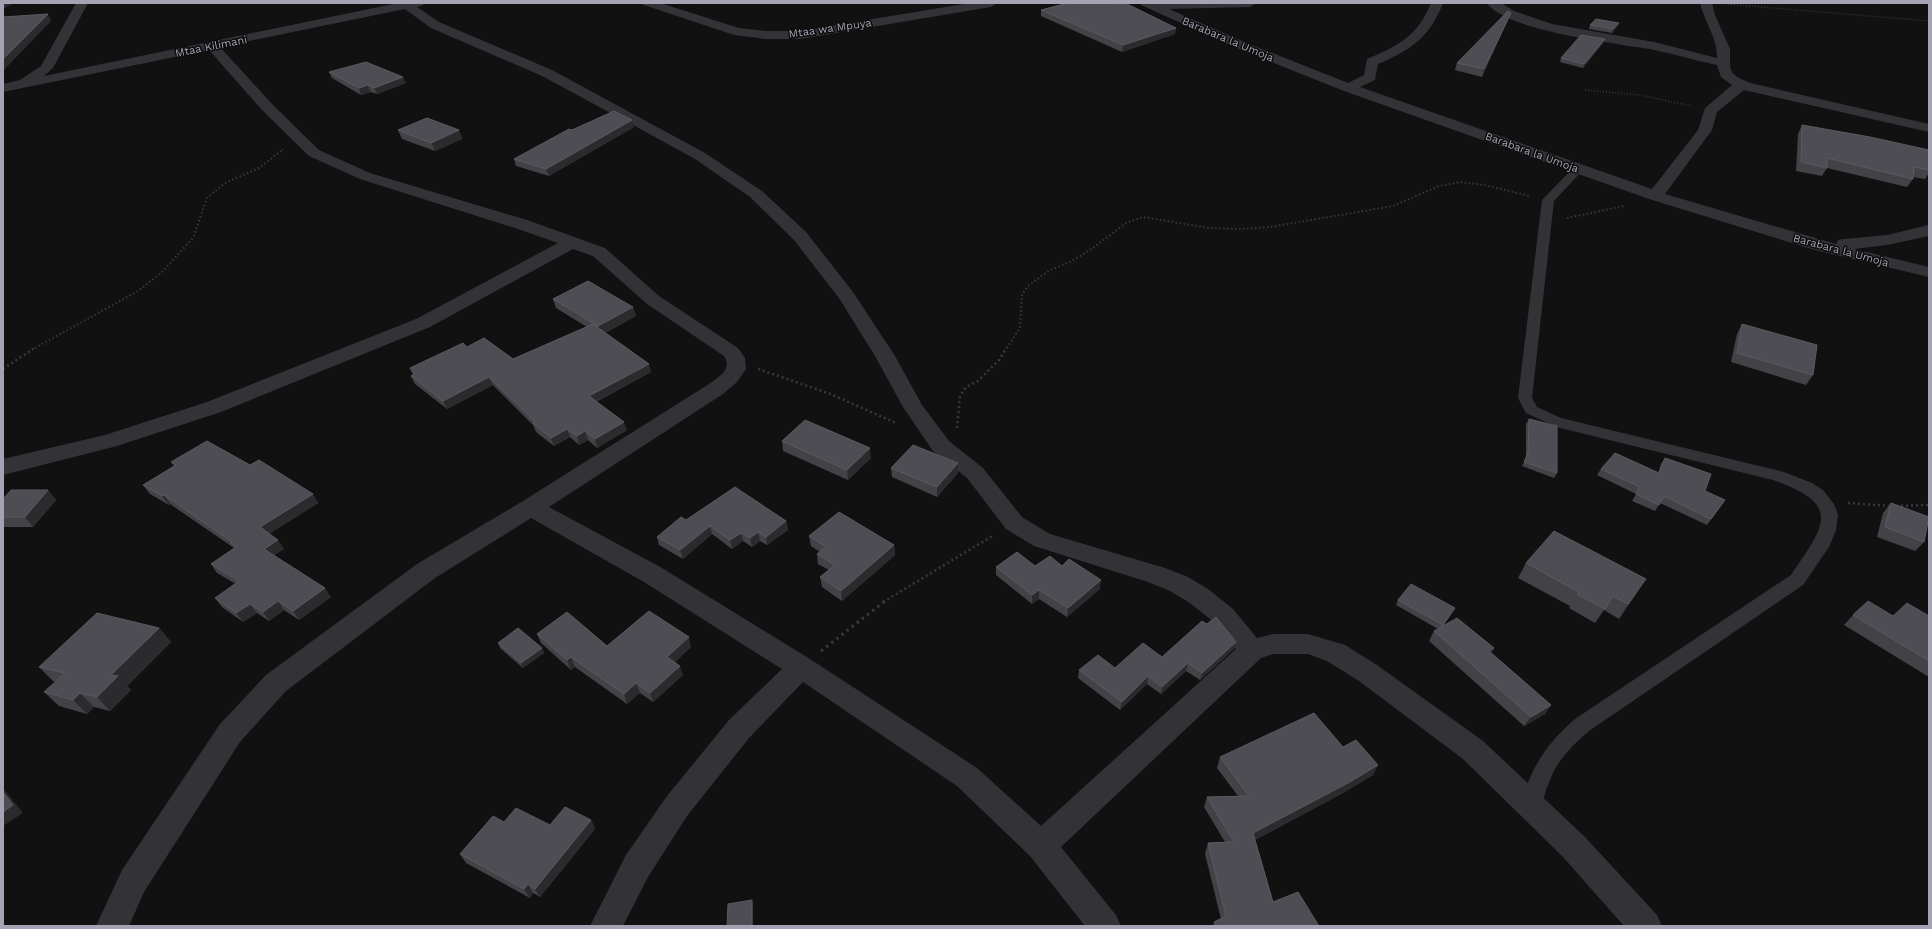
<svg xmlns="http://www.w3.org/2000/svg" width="1932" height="929" font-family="'Work Sans',sans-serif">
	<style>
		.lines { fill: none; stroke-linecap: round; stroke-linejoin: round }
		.path-far3 { stroke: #38383e; stroke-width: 1.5; stroke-dasharray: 1 2; stroke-linecap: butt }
		.path-far2 { stroke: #38383e; stroke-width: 2; stroke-dasharray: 1.5 2.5; stroke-linecap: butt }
		.path-far1 { stroke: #38383e; stroke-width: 2.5; stroke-dasharray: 2 3; stroke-linecap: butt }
		.path { stroke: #38383e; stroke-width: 3; stroke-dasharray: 2.5 4; stroke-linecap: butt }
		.lane { fill: #333237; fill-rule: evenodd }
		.street { fill: #333237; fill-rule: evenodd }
		.wall { fill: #434247 }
		.shaded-wall { fill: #2b2a2d }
		.building { fill: #4e4d53; stroke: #5b5a62 }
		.labels { text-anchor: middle; stroke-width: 3; stroke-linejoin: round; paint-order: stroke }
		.far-street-label { font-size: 11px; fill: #a3a3b3; stroke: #0c0c0d }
	</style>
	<rect width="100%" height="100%" fill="#111112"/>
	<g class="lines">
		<!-- path-far3 -->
		<path class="path-far3" d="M1725,4L1929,21
			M1585,90L1639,95L1692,106
			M280,152L284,149"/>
		<!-- path-far2 -->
		<path class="path-far2" d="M1567,218L1624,206
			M35,348L138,291L162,272L193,238L207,198L225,183L259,168L281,151
			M1007,348L1020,328L1022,294L1028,286L1050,270L1072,261L1093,248L1126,223L1143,217L1209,228L1241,229L1270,227L1393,206L1439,186L1461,182L1484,185L1530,196"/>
		<!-- path-far1 -->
		<path class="path-far1" d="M3,369L36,347
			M758,369L828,393L896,423
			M957,428L960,396L966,387L978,381L999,360L1007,347
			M1848,503L1891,506
			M1896,506L1929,505
			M883,602L994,535"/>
		<!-- path -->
		<path class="path" d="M821,651L885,601"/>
		<!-- lane -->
		<path class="lane" d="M1579,165L1585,168L1583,170L1554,201L1532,398L1537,407L1561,418L1784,472L1812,483L1823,490L1834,504L1838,515L1836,530L1829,547L1803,585L1589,731C1573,745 1557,760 1550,780C1545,791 1543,802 1539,813L1531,816L1523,813L1520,806C1531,768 1545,745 1575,719L1791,575C1824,526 1844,505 1773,480L1556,427L1526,413L1518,398L1542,200L1575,166Z"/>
		<!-- street -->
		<path class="street" d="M76,3H88L53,68L44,76L398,3H425L423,5L417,7L439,22L552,70L705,153L762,191L806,232L853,292L895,356L922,405L949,441L983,468L1022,517L1050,534L1165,568L1188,577L1208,589L1233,609L1257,638L1273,634H1308L1345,645L1377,665L1483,741L1585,837L1657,915L1662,926H1624L1563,857L1463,759L1359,681L1327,661L1308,654H1273L1261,658L1061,847L1116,915L1121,926H1085L1030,856L957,786L803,682L749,738L687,816L648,877L623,926H590L626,855L667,796L729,720L782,669L644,582L531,518L435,578L286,691L240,742L144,892L129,926H96L122,870L220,724L266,675L417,564L523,501L709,384C718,377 733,370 724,356L647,304L593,256L573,249L430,327L221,412L117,446L3,475V459L105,435L207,402L416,319L558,243L515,228L360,179L309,156L262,110L209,50L3,92V84L20,80L41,66ZM405,9L431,28L542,76L644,131L695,159L750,197L794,240L839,298L875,356L903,407L933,451L967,478L1006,529L1034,546L1148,582L1170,591L1190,603L1215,623L1236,649L1041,826L977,768L810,659L662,568L549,507L723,394L737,382L746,369L745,358L738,348L659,296L605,248L527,220L370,173L319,150L272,104L220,47Z
			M642,3H660L739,28L766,31H800L970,3H997L991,7L800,39H766L734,35L644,5Z
			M1139,3H1256L1250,7L1169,9L1242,41L1348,83L1364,75L1367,59C1398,46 1418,36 1431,3H1443C1430,37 1411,50 1378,64L1375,80L1360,87L1652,189L1698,130L1705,108L1732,85L1721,77L1717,65C1696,61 1675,54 1654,50C1619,43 1507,32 1487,3H1501L1514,11L1552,24L1654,42L1717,58C1718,39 1704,21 1700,3H1712L1715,15L1730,49V67L1732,72L1737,77L1750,83L1929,124V132L1744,90L1717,112L1712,130L1665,194L1836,244L1838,240L1844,239L1887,235L1929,225V236L1924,237L1887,245L1854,249L1929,267V277L1815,250L1649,199L1344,91L1234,47L1141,5Z"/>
	</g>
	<!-- wall -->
	<path class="wall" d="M1066,3H1114L1176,28L1175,34L1122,52L1041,16V10L1067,3Z
		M1508,19L1482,77L1455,70L1457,63Z
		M1619,23L1617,27L1612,33L1589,29L1590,25Z
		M1603,43L1583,68L1560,62L1561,58Z
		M329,72L406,83L377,94L371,92L361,95L332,78Z
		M1802,125L1929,150V173L1925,179L1913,177V179L1907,187L1827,168L1822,176L1796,171L1798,134Z
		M634,127L549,176L516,166L514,159L572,130Z
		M398,130H459L462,139L435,151L402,139Z
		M553,299L633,307L636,316L605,333L651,372L596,402L627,430L597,448L588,440L579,445L570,437L554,446L536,432L533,425L493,385L447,409L415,384L411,376L413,375L410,368L467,347L513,359L587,327L556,308Z
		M1742,324L1813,375L1806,385L1731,362L1737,334Z
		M1529,419L1557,473L1554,478L1522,466L1526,458V424Z
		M782,441L871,458L848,480L783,451Z
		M1665,458L1705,491L1725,500L1707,525L1660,503L1655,511L1632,501L1636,494L1597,475L1601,469L1658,473L1661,464Z
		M171,462L250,465L313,494L318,503L269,534L284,549L274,555L331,597L299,620L284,610L269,621L257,613L243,622L222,607L215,598L236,584L217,573L211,564L234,548L170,504L169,505L150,494L143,485L174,466Z
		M958,463V473L937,497L892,477L891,468Z
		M48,490L56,500L33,527H3V499Z
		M1891,503L1924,542L1915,551L1877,537L1883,513Z
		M686,520L786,521L788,530L767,545L760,541L752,547L743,541L732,549L712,534L683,559L659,545L657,537Z
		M809,536L894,545L895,555L842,601L822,587L820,577L829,570L818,564L817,554L820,552L811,546Z
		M1526,563L1636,594L1619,619L1604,610L1595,623L1569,608L1570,606L1518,578Z
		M1062,566L1100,589L1067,617L1039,599L1032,604L996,575V567Z
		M1398,600L1452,613L1443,626L1494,648L1491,654L1551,705L1545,714L1524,726L1429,641L1434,631L1438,629L1396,605Z
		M1853,615L1929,616V677L1844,625Z
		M159,628L171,642L127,686L131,690L110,711L94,707L87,714L59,706L44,692L56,682L53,681L39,667Z
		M537,634L607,646L691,647L675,662L683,675L653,702L640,693L627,704L575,667L571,670L541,643Z
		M1236,642L1234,649L1200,680L1186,671L1161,694L1147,684L1120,710L1078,678L1079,670L1115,668L1162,657Z
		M498,643L542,648L544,653L523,668L500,648Z
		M1343,747L1378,765L1373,775L1343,793L1255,840L1273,902L1319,926H1213L1214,922L1221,919L1205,854L1208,843L1225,842L1204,807L1207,797L1238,796L1217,768L1220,757Z
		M591,820L595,829L540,897L533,893L530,898L466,863L460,854L504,822L550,825Z"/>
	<!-- shaded-wall -->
	<path class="shaded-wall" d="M3,3H14L3,9Z
		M1511,13L1508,19L1482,77L1484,69Z
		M48,14L51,21L3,71V59Z
		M1619,23L1617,27L1612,33L1613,29Z
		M1176,28L1175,34L1122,52L1123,45Z
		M1605,39L1603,43L1583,68L1584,64Z
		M403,77L406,83L377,94L374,88Z
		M368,85L371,92L361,95L359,88Z
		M632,120L634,127L549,176L546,169Z
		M459,130L462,139L435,151L431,143Z
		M633,307L636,316L601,335L598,326Z
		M649,364L651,372L591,404L589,396Z
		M489,377L493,385L447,409L443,401Z
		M624,422L627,430L597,448L595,439Z
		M567,429L570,437L554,446L551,438Z
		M585,431L588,440L579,445L577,436Z
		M870,448L871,458L848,480L847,470Z
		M958,463V473L937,497V487Z
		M48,490L56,500L33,527L25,517Z
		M313,494L318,503L266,536L260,527Z
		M164,495L170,504L169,505L162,496Z
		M786,521L788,530L767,545L766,537Z
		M710,526L712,534L683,559L680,550Z
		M758,532L760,541L752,547L750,538Z
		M741,533L743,541L732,549L730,540Z
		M278,540L284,549L270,558L264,549Z
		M894,545L895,555L842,601L841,591Z
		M1646,579L1636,594L1619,619L1628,604Z
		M1101,580L1100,589L1067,617L1068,608Z
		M325,588L331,597L299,620L293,611Z
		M1039,590V599L1032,604V595Z
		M278,601L284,610L269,621L263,612Z
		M250,604L257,613L243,622L236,613Z
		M159,628L171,642L127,686L131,690L110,711L97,697L111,675Z
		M689,637L691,647L670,666L667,657Z
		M1236,642L1234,649L1200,680L1202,673Z
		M542,648L544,653L523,668L521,663Z
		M1494,648L1489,658V651Z
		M571,657L575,667L571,670L567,660Z
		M1188,663L1186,671L1161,694L1162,687Z
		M680,666L683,675L653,702L650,693Z
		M1148,676L1147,684L1120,710L1122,702Z
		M636,683L640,693L627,704L624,694Z
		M80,693L94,707L87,714L73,700Z
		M1551,705L1545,714L1524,726L1531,717Z
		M1378,765L1373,775L1343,793L1249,843L1253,833Z
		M3,788L23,813L3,826Z
		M591,820L595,829L540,897L535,889Z
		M528,884L533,893L530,898L524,889Z
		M752,900L753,904V926H752Z"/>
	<!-- building -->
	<path class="building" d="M1068,3H1114L1115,4L1125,3L1176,28L1123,45L1041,10Z
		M1508,11L1511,13L1484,69L1457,63Z
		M48,14L3,59V17Z
		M1596,19L1619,23L1613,29L1590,25Z
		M1581,35L1605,39L1584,64L1561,58Z
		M366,62L403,77L374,88L368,85L359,88L329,72Z
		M614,111L632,120L546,169L514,159L569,129L572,130Z
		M427,118L459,130L431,143L398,130Z
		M1802,125L1870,137L1929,150V170L1914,167L1913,179L1827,158V168L1801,162Z
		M588,281L633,307L598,326L553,299Z
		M593,324L649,364L589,396L624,422L595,439L585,431L577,436L567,429L551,438L533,423L535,422L489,377L443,401L411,376L415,374L410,368L463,343L467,347L484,338L513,359Z
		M1742,324L1817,345L1813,375L1737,353Z
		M1529,419L1557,426V473L1524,462L1528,453Z
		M805,420L870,448L847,470L782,441Z
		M207,441L250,465L259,460L313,494L260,527L278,540L264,549L325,588L293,611L278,601L263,612L250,604L236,613L215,598L239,581L211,564L236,547L231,543L232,542L164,495L162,496L143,485L176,465L171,462Z
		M913,445L958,463L937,487L891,468Z
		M1615,453L1659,473L1665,458L1711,474L1705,491L1725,500L1711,519L1664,496L1659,505L1636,494L1640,487L1601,469Z
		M735,487L786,521L766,537L758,532L750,538L741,533L730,540L710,526L680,550L657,537L681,517L686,520Z
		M11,490H48L25,517H3V499Z
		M1891,503L1929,517L1924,542L1885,527Z
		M839,512L894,545L841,591L820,577L835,565L817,554L826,547L809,536Z
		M1554,531L1646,579L1628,604L1613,596L1605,609L1577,594L1579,592L1526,563Z
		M1017,552L1035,566L1050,556L1062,566L1069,559L1101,580L1068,608L1039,590L1032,595L996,567Z
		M1411,584L1455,608L1443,625L1398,600Z
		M1868,601L1893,616L1907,603L1929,616V661L1853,615Z
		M649,611L689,637L667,657L680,666L650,693L636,683L624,694L571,657L567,660L537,634L567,612L607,646Z
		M97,613L159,628L111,675L118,676L97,697L80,693L73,700L44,692L65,673L39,667Z
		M1216,617L1236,642L1202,673L1188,663L1162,687L1148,676L1122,702L1079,670L1098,655L1115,668L1143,643L1162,657L1202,621L1207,624Z
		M1457,618L1494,648L1489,651L1551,705L1531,717L1434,631Z
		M518,628L542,648L521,663L498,643Z
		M1314,713L1343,747L1356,740L1378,765L1348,783L1253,833L1273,902L1298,892L1319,926H1217L1214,922L1226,916L1208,843L1234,842L1207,797L1249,796L1220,757Z
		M3,792L13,805L3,812Z
		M565,807L591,820L535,889L528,884L524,889L460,854L493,816L504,822L516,808L550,825Z
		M752,900V926H727L728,904Z"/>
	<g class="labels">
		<!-- far-street labels -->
		<g class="far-street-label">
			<text transform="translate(830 28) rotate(-8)" y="4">Mtaa wa Mpuya</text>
			<text transform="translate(1228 39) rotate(23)" y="4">Barabara la Umoja</text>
			<text transform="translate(211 46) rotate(-11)" y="4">Mtaa Kilimani</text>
			<text transform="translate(1532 152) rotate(20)" y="4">Barabara la Umoja</text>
			<text transform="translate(1841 250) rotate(15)" y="4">Barabara la Umoja</text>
		</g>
	</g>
	<!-- border -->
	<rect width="1932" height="929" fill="none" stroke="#a3a3b3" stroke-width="8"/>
</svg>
